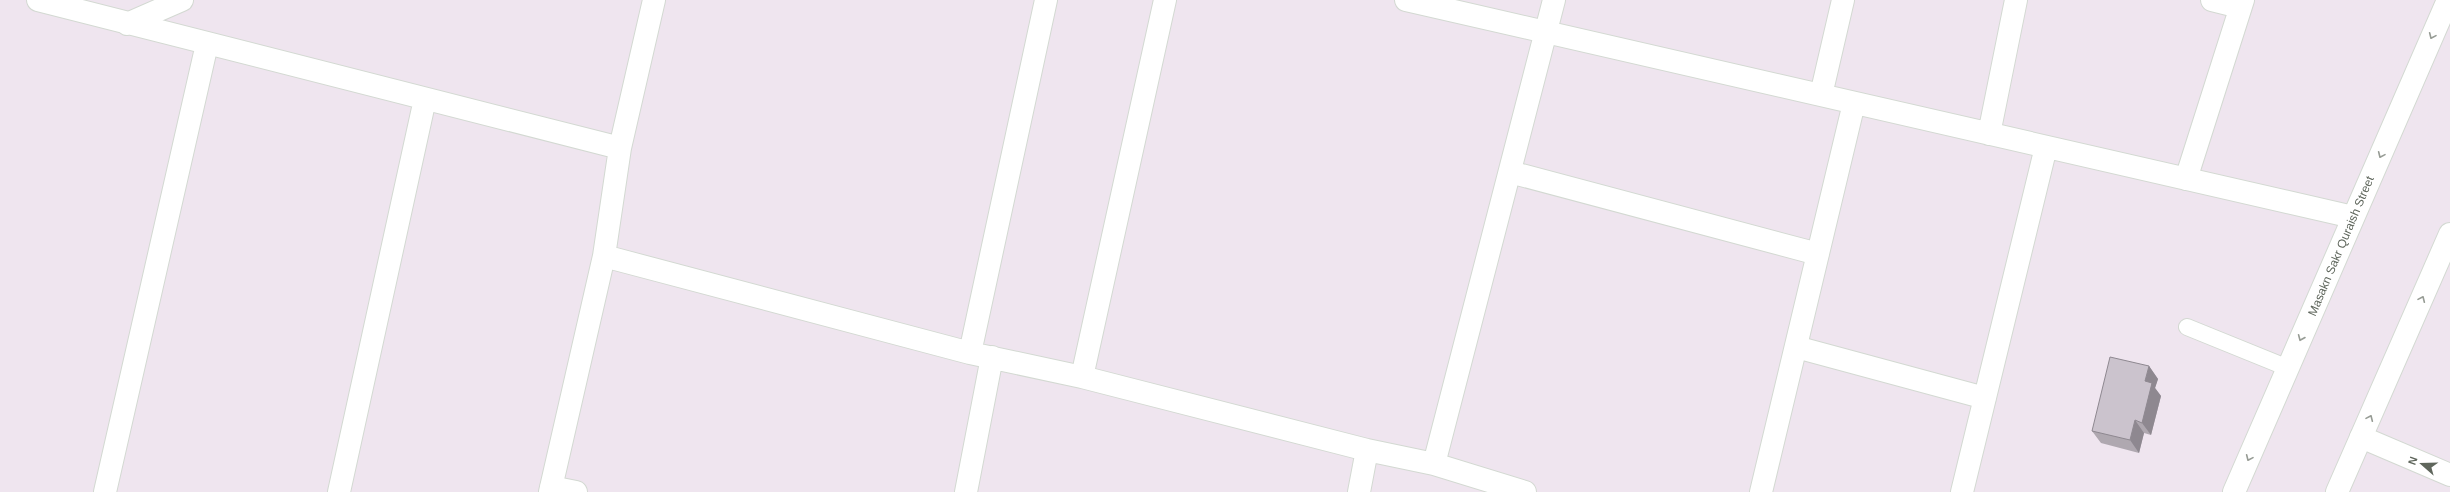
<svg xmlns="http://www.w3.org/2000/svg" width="2450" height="492" font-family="Helvetica,sans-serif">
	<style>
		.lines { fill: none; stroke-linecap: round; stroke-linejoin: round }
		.service-casing { stroke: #d3d9d2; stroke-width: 18 }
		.minor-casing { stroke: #d3d9d2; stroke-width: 24 }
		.tertiary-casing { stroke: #d3d9d2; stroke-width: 24 }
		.service { stroke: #fff; stroke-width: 16 }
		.minor { stroke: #fff; stroke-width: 22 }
		.tertiary { stroke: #fff; stroke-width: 22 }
		.wall { fill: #afa8b0 }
		.shaded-wall { fill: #8e8890 }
		.building { fill: #cbc3cd; stroke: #8e8890 }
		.oneway { stroke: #979c95 }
		.labels { text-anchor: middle; stroke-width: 4; stroke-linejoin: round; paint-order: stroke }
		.street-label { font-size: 12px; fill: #5f665c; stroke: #fff }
	</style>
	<rect width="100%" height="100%" fill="#efe5ef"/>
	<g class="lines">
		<!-- service casing -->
		<g class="service-casing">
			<path id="service" d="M2187,327L2288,368"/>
		</g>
		<!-- minor casing -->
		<g class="minor-casing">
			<path id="minor" d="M38,0L620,148
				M1406,0L2353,217
				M2212,0L2240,7
				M127,24L182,0
				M1821,95L1843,0
				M1989,134L2016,0
				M1510,172L1818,254
				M2186,179L2243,0
				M604,256L970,353L1082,377L1367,450L1434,464L1525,492
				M1796,347L1985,398
				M970,353L1046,0
				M1082,377L1165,0
				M2361,437L2450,475
				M1434,464L1554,0
				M551,487L576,492
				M105,492L207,44
				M339,492L425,99
				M550,492L604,256L620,148L654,0
				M966,492L992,357
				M1359,492L1367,450
				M1761,492L1854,103
				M1962,492L2046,147"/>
		</g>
		<!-- tertiary casing -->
		<g class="tertiary-casing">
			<path id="tertiary" d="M2234,492L2448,0
				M2337,492L2450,234"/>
		</g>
		<!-- service -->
		<use href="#service" class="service"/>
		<!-- minor -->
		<use href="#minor" class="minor"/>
		<!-- tertiary -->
		<use href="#tertiary" class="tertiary"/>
	</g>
	<!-- wall -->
	<path class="wall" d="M2149,366L2158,379L2155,388L2161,396L2151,435L2144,433L2139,453L2101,443L2092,431Z"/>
	<!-- shaded-wall -->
	<path class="shaded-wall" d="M2149,366L2158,379L2155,388L2161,396L2151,435L2142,423L2145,381Z
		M2135,420L2144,433L2139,453L2130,440Z"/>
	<!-- building -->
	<path class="building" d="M2110,357L2149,366L2145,381L2152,383L2142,423L2135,420L2130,440L2092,431Z"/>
	<!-- one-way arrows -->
	<defs><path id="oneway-chevron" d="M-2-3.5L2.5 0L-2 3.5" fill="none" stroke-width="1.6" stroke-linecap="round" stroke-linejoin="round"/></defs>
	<g class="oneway">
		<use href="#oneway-chevron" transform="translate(2432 36) rotate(114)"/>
		<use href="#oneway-chevron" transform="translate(2381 155) rotate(114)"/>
		<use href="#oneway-chevron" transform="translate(2422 299) rotate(-66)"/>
		<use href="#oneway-chevron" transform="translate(2301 338) rotate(113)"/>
		<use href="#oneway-chevron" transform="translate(2370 418) rotate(-66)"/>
		<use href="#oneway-chevron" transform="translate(2249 458) rotate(114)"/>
	</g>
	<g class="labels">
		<!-- street labels -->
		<g class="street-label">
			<text transform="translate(2341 246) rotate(-67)" y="4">Masakn Sakr Quraish Street</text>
		</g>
	</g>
	<!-- north arrow -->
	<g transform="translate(2422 464) rotate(290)" stroke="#ffffff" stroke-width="3" paint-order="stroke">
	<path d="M0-3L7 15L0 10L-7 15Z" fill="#5f665c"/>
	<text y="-6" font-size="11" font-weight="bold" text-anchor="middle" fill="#5f665c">N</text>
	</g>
</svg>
